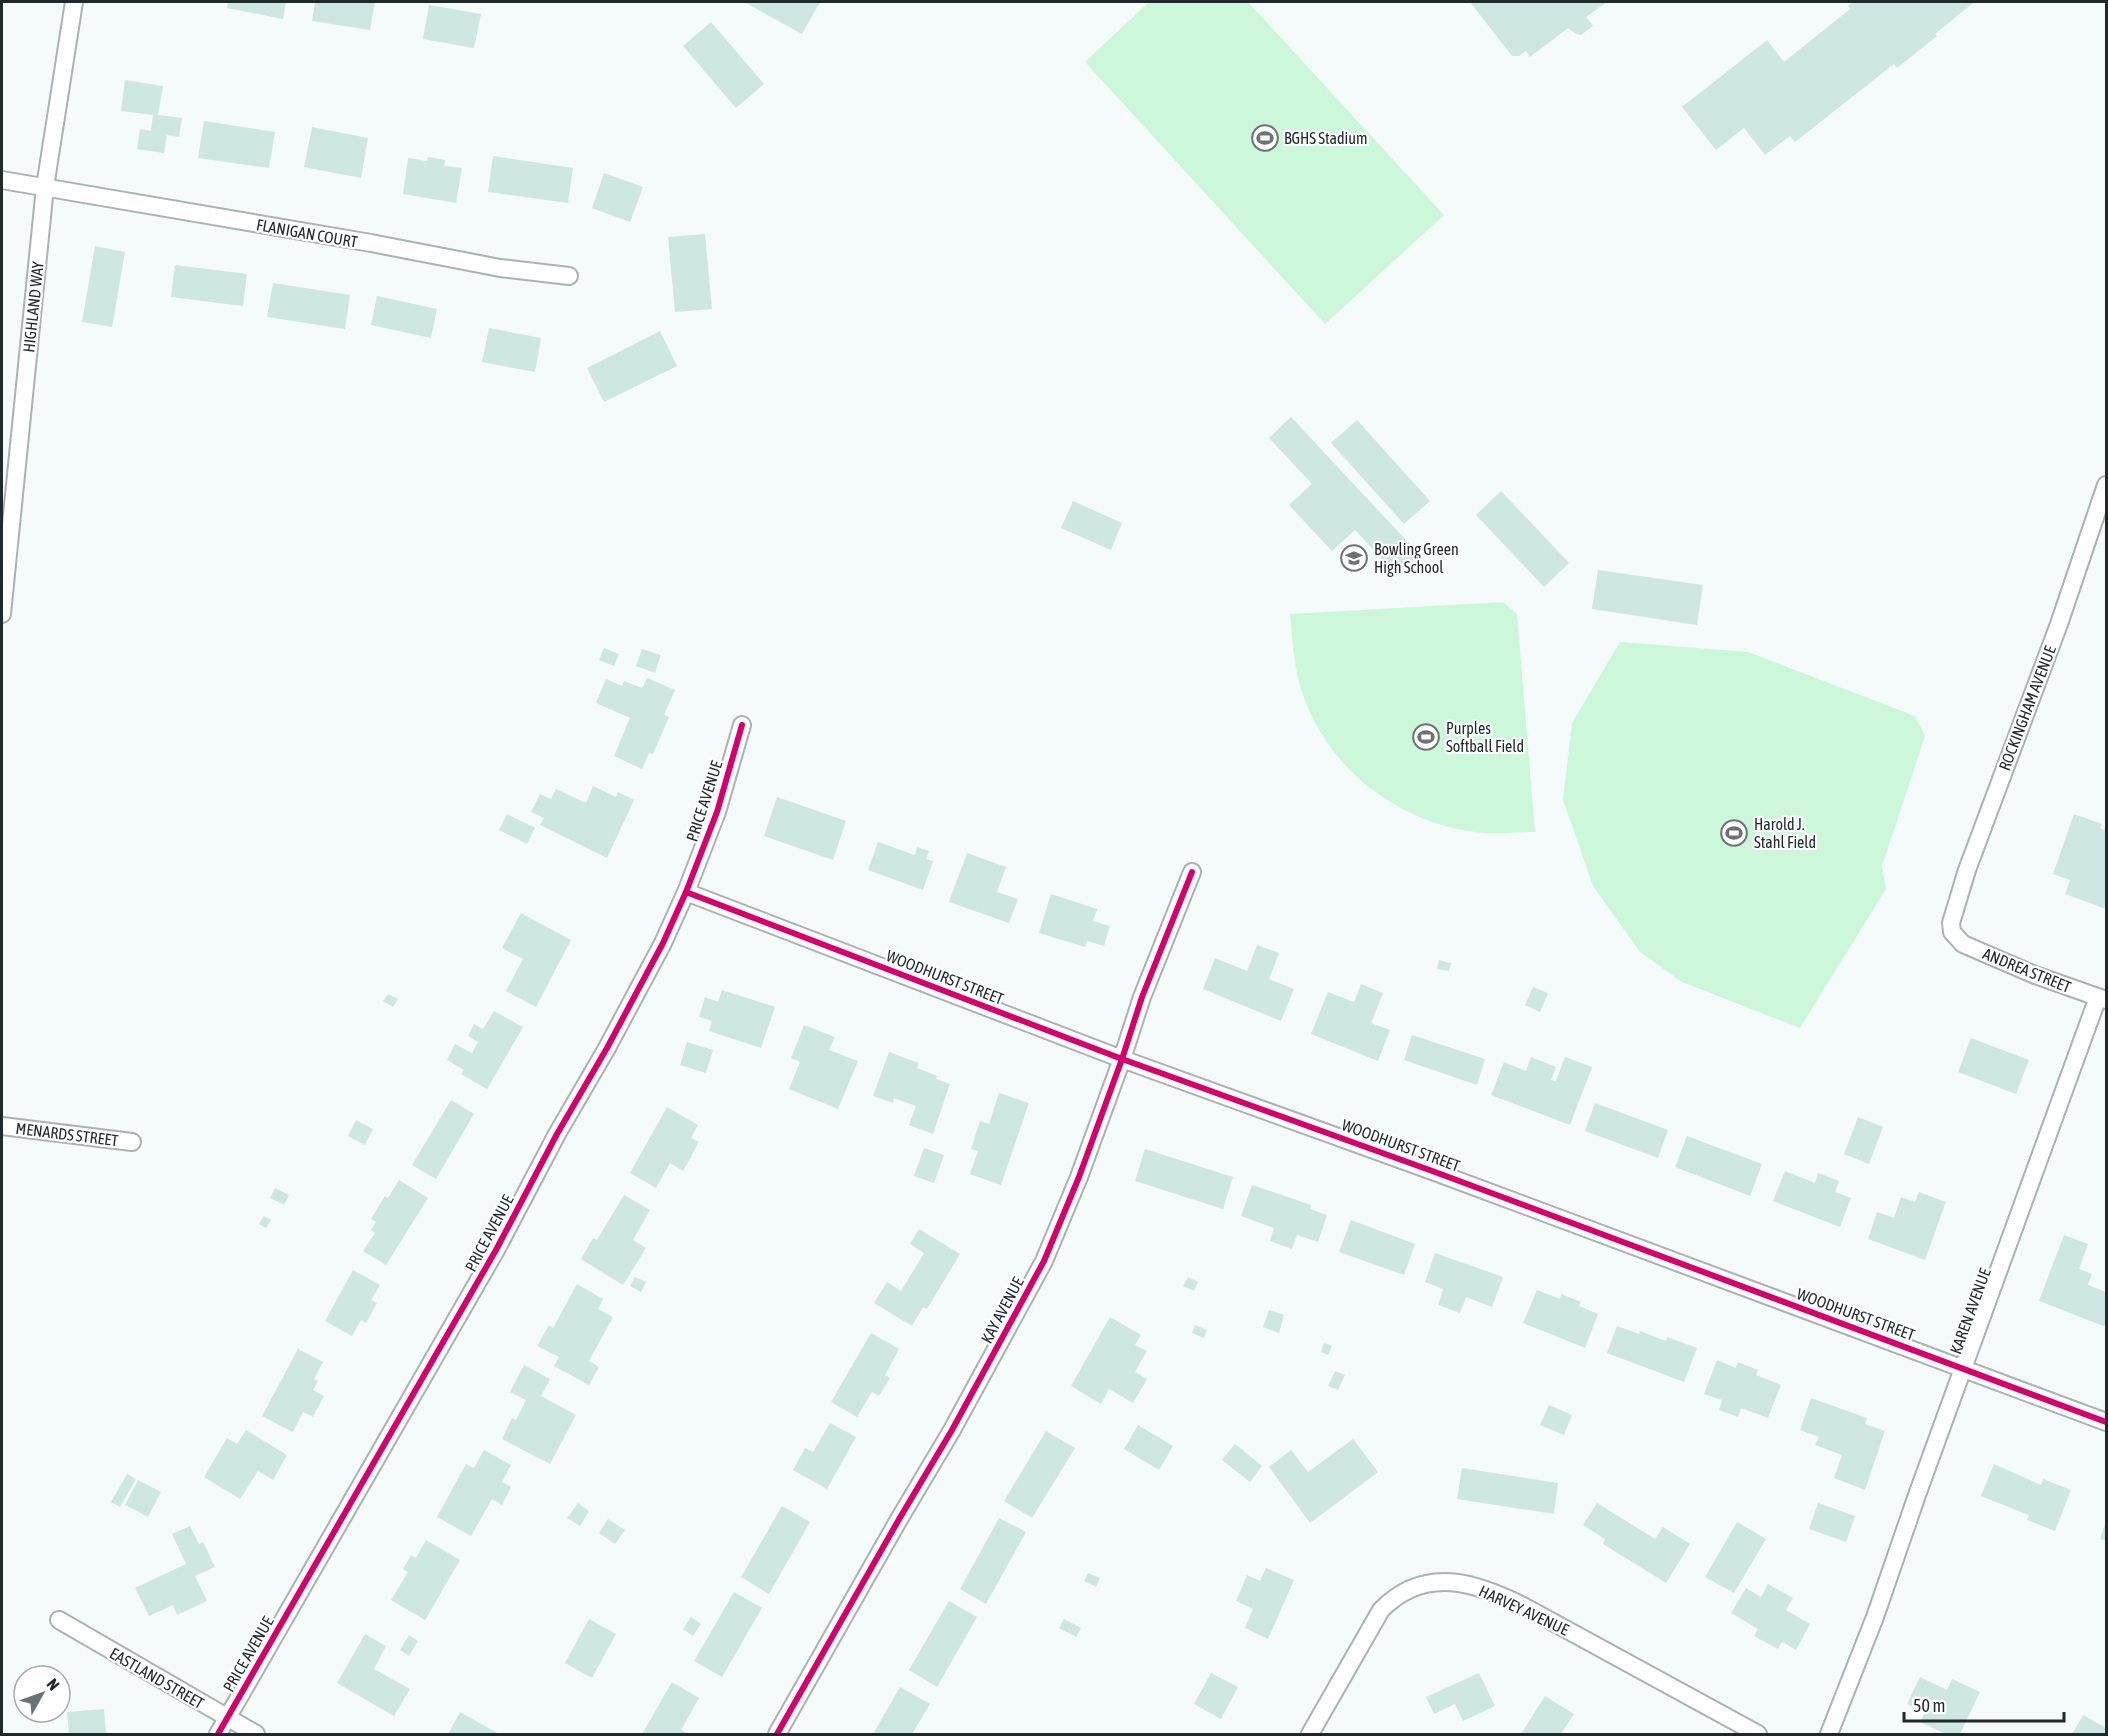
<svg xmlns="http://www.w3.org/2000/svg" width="2108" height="1736" font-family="'Asap Condensed',sans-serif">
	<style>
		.green { fill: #cdf7db }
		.building { fill: #cee7e3 }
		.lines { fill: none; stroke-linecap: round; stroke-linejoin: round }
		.street-casing { stroke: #abb2b3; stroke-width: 20 }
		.street { stroke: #fefefe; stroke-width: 16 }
		.cycleway-casing { stroke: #fff; stroke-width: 10 }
		.cycleway { stroke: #d6006c; stroke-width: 6 }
		.labels { text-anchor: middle; stroke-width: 4.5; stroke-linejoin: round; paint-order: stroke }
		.poi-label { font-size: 16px; fill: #202a2c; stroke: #fff; text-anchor: start }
		.street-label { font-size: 16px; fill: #202a2c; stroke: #fff }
	</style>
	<rect width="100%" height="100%" fill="#f5fafb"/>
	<!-- green -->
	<path class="green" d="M1149,2H1248L1444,215L1325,324L1085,62Z
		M1503,602L1517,614L1535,832C1518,832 1501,834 1484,833C1395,825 1317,762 1297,674C1293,654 1292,634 1290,614Z
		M1620,642L1748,652L1915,716L1925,736L1882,866L1886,889L1800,1028L1682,982L1640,952L1593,886L1563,800L1572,723Z"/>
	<!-- building -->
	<path class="building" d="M228,2H286L283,19L227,8Z
		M315,2H375L370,30L312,21Z
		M744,2H820L802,34Z
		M1470,2H1607L1586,17L1593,26L1581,35L1576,34L1568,28L1530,57L1526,51L1519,56H1512Z
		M1853,2H1972L1973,3L1935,34L1937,36L1897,68L1894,64L1795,142L1790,136L1765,155L1744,128L1716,150L1682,107L1767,40L1784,62L1850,9L1848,6Z
		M429,5L481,14L474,48L423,39Z
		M711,22L764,84L736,108L683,46Z
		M125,80L163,86L158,115L182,118L179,137L167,135L164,153L137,149L140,129L151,131L153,115L121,111Z
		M204,121L275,132L269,168L198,158Z
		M312,127L368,138L361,178L304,167Z
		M493,156L573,168L568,203L488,192Z
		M428,157L445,160L444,166L462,168L456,203L403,194L408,158L427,161Z
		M604,173L643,187L630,222L592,208Z
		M705,234L712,309L675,312L668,237Z
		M95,246L125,252L112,327L82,322Z
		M175,265L247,274L243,306L171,297Z
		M273,283L350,295L345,329L267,317Z
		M377,296L437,309L431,338L371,325Z
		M489,328L541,338L535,372L482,362Z
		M660,331L677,366L604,402L587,368Z
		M1291,417L1420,555L1398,576L1355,530L1332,551L1289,505L1312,484L1269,438Z
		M1357,420L1430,501L1404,524L1331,443Z
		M1501,491L1569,563L1544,587L1476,515Z
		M1073,501L1122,523L1111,550L1061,528Z
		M1598,570L1703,585L1697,625L1592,609Z
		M604,648L619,654L614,666L599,660Z
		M642,649L661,655L655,673L636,666Z
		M647,678L675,690L664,715L669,717L653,754L649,753L642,769L614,756L630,718L596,703L606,679L622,686L624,681L642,688Z
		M593,786L616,797L618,792L634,800L607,858L540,825L544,818L531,812L540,794L551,799L556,789L586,803Z
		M777,797L846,821L833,860L764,836Z
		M507,814L535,828L527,844L499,830Z
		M2074,814L2102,824L2100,828L2104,830L2106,823V909L2065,894L2070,880L2053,874Z
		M878,842L915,855L917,847L929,851L926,859L933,861L923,890L868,870Z
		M967,853L1006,867L997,892L1018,899L1009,923L949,902Z
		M1051,894L1097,909L1093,921L1110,926L1104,946L1087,941L1085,947L1039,933Z
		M521,913L571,940L536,1007L506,991L523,959L502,948Z
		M1257,945L1279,953L1269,979L1294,989L1281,1021L1203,989L1215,958L1247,971Z
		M1439,960L1451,963L1449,971L1437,969Z
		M1361,984L1383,993L1371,1023L1390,1030L1378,1061L1311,1034L1328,992L1354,1002Z
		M1533,987L1548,993L1540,1012L1525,1005Z
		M722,990L775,1007L761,1048L709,1031L712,1021L699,1017L705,997L718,1002Z
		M388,994L398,999L393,1007L383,1001Z
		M494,1011L523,1027L487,1089L461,1074L464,1070L447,1060L455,1044L472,1053L478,1042L468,1036L474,1024L483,1029Z
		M804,1025L835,1037L829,1050L858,1061L838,1109L789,1089L800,1062L791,1058Z
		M1412,1035L1485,1059L1477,1085L1404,1060Z
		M1971,1038L2029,1060L2016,1094L1958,1072Z
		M687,1042L713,1050L706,1073L680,1065Z
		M889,1052L919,1063L917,1068L937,1076L936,1079L950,1084L933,1134L909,1125L916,1106L894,1098L893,1103L873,1096Z
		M1531,1057L1556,1067L1551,1080L1556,1081L1565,1057L1592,1067L1570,1125L1491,1095L1504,1062L1526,1071Z
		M999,1093L1029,1103L1001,1185L970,1174L978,1151L971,1149L980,1121L989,1124Z
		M451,1100L474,1114L436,1179L412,1165Z
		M1595,1103L1668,1130L1658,1158L1585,1131Z
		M667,1107L698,1125L691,1138L699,1142L683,1171L670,1163L656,1188L630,1173Z
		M1858,1117L1883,1127L1869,1164L1844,1154Z
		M356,1120L373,1129L365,1145L348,1136Z
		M1687,1136L1762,1164L1750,1196L1675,1167Z
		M924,1148L944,1155L934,1183L914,1176Z
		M1145,1149L1233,1177L1223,1209L1135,1181Z
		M1785,1171L1815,1183L1818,1173L1839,1181L1835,1192L1851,1198L1840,1227L1773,1201Z
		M399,1180L428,1198L386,1265L363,1251L375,1233L371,1230L376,1222L371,1219L385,1196L388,1198Z
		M1252,1185L1311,1205L1310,1209L1327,1215L1318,1242L1297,1235L1292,1249L1270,1241L1274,1228L1241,1216Z
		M275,1188L289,1195L284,1205L270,1198Z
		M1919,1192L1946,1202L1925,1260L1868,1239L1877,1212L1894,1218L1901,1197L1915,1202Z
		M624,1195L650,1210L633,1240L646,1248L623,1285L581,1259L593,1238L597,1240Z
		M264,1216L271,1220L266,1228L259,1224Z
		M1351,1220L1415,1244L1404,1275L1339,1252Z
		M919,1229L960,1254L927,1309L923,1307L912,1326L874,1303L887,1282L901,1291L924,1253L910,1244Z
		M2064,1235L2088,1244L2079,1269L2092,1274L2088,1285L2106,1292V1327L2039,1301Z
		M1435,1253L1503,1277L1492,1307L1466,1297L1460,1313L1438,1305L1443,1289L1425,1282Z
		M353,1270L380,1285L371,1300L377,1303L366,1323L361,1320L352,1336L325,1321Z
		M635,1277L646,1282L641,1292L630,1286Z
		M1188,1277L1198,1282L1194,1291L1183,1286Z
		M577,1284L603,1299L598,1309L613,1317L589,1361L599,1367L589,1385L554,1366L559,1357L537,1346L549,1325L553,1328Z
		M1537,1290L1560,1299L1561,1294L1581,1302L1579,1306L1598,1314L1585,1348L1523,1323Z
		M1269,1310L1284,1315L1279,1333L1263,1327Z
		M1110,1317L1141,1335L1135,1345L1147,1351L1135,1372L1147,1379L1133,1403L1109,1389L1101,1404L1071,1386Z
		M1195,1325L1207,1330L1204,1338L1192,1333Z
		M1617,1326L1639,1334L1640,1331L1666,1341L1667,1337L1697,1348L1684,1382L1607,1353Z
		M871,1333L899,1349L885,1375L890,1378L879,1396L872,1392L857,1417L831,1402Z
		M1324,1343L1332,1346L1328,1355L1321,1352Z
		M298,1349L323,1362L314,1379L318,1381L313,1390L324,1396L313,1417L303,1412L293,1432L262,1416Z
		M1717,1360L1736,1368L1738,1362L1758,1370L1756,1375L1781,1385L1768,1418L1741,1408L1738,1417L1719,1410L1722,1400L1704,1394Z
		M524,1365L550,1379L541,1396L576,1415L550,1464L502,1439L512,1418L516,1420L526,1400L510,1392Z
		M1335,1371L1345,1375L1338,1390L1328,1386Z
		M1811,1398L1867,1418L1865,1424L1885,1431L1865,1490L1834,1478L1842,1455L1815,1445L1819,1437L1800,1430Z
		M1549,1405L1572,1415L1564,1435L1540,1425Z
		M830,1423L856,1437L827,1489L793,1470L805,1448L813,1452Z
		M1138,1425L1173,1446L1159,1470L1124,1449Z
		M246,1430L287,1455L273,1480L258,1471L240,1499L204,1477L227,1438L237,1444Z
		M1046,1431L1075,1448L1032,1518L1004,1501Z
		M1353,1439L1378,1472L1310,1523L1269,1467L1291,1450L1308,1472Z
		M1235,1444L1262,1466L1250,1482L1222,1460Z
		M484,1450L511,1465L502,1482L511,1487L502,1505L492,1499L471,1536L437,1517L466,1464L474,1468Z
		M1994,1464L2041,1485L2043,1479L2071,1490L2055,1531L2027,1520L2029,1515L1981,1496Z
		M1462,1468L1558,1483L1554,1514L1457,1499Z
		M127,1474L136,1479L120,1507L111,1502Z
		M138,1480L161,1492L148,1517L125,1505Z
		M578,1503L589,1511L580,1526L567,1518Z
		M1597,1503L1655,1539L1663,1527L1690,1544L1666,1583L1603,1544L1605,1539L1583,1525Z
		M1818,1503L1855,1516L1846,1542L1809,1529Z
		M782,1506L810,1522L769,1594L741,1577Z
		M999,1518L1026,1532L986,1604L960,1589Z
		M608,1519L625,1530L615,1544L599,1533Z
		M2106,1521V1541L2100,1539Z
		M1737,1522L1766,1539L1734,1593L1705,1577Z
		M190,1526L199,1544L203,1542L215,1567L195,1576L207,1601L177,1615L173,1605L149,1616L135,1588L186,1564L172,1534Z
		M426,1540L460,1560L425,1620L391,1600L408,1572L403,1569L411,1555L416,1558Z
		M1266,1568L1294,1580L1268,1639L1245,1628L1253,1609L1236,1601L1247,1575L1260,1581Z
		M1088,1573L1100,1578L1096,1587L1084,1581Z
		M1768,1584L1793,1598L1786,1610L1810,1624L1796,1650L1782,1642L1778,1649L1754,1636L1758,1629L1731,1613L1746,1588L1761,1597Z
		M734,1592L762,1608L722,1677L694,1661Z
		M949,1601L977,1617L937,1687L909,1670Z
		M691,1617L701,1624L693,1636L683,1629Z
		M589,1619L616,1634L592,1678L565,1663Z
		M1064,1619L1081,1628L1076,1637L1059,1628Z
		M365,1634L386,1646L374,1669L410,1689L394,1716L337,1683Z
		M409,1635L418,1641L409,1656L400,1650Z
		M1211,1673L1238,1687L1221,1719L1194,1704Z
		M1479,1673L1495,1706L1463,1721L1455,1704L1434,1714L1426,1697Z
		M1920,1677L1947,1690L1952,1679L1980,1692L1960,1734H1946L1920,1722L1925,1712L1907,1704Z
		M672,1682L699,1698L681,1730L689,1734H642Z
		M900,1687L930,1704L912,1734H873Z
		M1545,1696L1574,1714L1561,1734H1521Z
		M104,1709L106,1734H69L67,1712Z
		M460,1712L499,1734H448Z
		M2083,1715L2106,1728V1734H2072Z"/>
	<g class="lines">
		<!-- street casing -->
		<g class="street-casing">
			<path id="street" d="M2,180L371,243L500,268L569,276
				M2,614L45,187L74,2
				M686,892L1122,1059L1435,1172L2106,1422
				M2106,1000L2035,975L1963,944L1952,932L1951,923L1967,870L2059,624L2106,485
				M2,1126L132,1142
				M59,1620L256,1734
				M218,1734L496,1250L557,1134L607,1048L663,943L686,892L717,812L742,725
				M777,1734L898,1521L952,1430L1044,1261L1079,1177L1122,1059L1142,997L1192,872
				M1310,1734L1381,1610C1425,1565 1476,1582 1525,1607L1758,1734
				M1829,1734L1875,1617L1917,1495L2098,997"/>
		</g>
		<!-- street -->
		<use href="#street" class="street"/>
		<!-- cycleway casing -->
		<g class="cycleway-casing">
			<path id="cycleway" d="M686,892L1122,1059L1435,1172L2106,1422
				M218,1734L496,1250L557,1134L607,1048L663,943L686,892L717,812L742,725
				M777,1734L898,1521L952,1430L1044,1261L1079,1177L1122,1059L1142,997L1192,872"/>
		</g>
		<!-- cycleway -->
		<use href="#cycleway" class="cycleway"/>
	</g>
	<!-- icons -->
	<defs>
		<g id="stadium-ring" transform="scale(1.35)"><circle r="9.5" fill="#fff" stroke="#6b7374" stroke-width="1.5"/><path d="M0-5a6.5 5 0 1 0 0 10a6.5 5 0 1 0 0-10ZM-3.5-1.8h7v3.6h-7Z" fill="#6b7374"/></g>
		<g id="school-ring" transform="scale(1.35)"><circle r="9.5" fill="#fff" stroke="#6b7374" stroke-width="1.5"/><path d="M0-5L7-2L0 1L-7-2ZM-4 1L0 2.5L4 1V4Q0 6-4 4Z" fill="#6b7374"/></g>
	</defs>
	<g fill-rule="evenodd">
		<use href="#stadium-ring" x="1265" y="138"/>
		<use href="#school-ring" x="1354" y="558"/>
		<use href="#stadium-ring" x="1426" y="737"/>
		<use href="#stadium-ring" x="1734" y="833"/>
	</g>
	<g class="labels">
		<!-- poi labels -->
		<g class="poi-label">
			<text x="1284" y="144">BGHS Stadium</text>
			<text x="1374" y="555">Bowling Green<tspan x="1374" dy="18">High School</tspan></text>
			<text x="1446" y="734">Purples<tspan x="1446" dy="18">Softball Field</tspan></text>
			<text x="1754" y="830">Harold J.<tspan x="1754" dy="18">Stahl Field</tspan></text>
		</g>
		<!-- street labels -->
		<g class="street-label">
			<text transform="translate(307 233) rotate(10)" y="6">FLANIGAN COURT</text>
			<text transform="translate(33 307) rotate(-84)" y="6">HIGHLAND WAY</text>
			<text transform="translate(2027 708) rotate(-69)" y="6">ROCKINGHAM AVENUE</text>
			<text transform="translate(704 801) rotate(-72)" y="6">PRICE AVENUE</text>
			<text transform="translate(2027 970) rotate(22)" y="6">ANDREA STREET</text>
			<text transform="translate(945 977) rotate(21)" y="6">WOODHURST STREET</text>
			<text transform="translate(67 1134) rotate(7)" y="6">MENARDS STREET</text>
			<text transform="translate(1401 1145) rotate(20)" y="6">WOODHURST STREET</text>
			<text transform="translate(489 1233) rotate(-62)" y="6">PRICE AVENUE</text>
			<text transform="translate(1002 1310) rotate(-62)" y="6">KAY AVENUE</text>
			<text transform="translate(1970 1311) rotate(-70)" y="6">KAREN AVENUE</text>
			<text transform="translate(1856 1314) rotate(20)" y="6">WOODHURST STREET</text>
			<text transform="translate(1524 1610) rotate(25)" y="6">HARVEY AVENUE</text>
			<text transform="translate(248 1654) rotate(-60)" y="6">PRICE AVENUE</text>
			<text transform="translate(157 1678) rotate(30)" y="6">EASTLAND STREET</text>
		</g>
	</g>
	<!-- border -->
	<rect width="2108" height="1736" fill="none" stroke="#202a2c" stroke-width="6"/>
	<!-- north arrow -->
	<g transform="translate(42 1694) rotate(50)"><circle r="28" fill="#ffffff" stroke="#a6aaab" stroke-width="1.5"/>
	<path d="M0-4.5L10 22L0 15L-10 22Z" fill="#6b7374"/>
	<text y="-9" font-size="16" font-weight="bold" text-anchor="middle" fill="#202a2c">N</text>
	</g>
	<!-- scale -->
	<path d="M1904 1712v9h160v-9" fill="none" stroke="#202a2c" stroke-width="3"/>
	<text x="1913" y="1712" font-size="18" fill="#202a2c" stroke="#ffffff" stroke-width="4.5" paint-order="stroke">50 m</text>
</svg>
